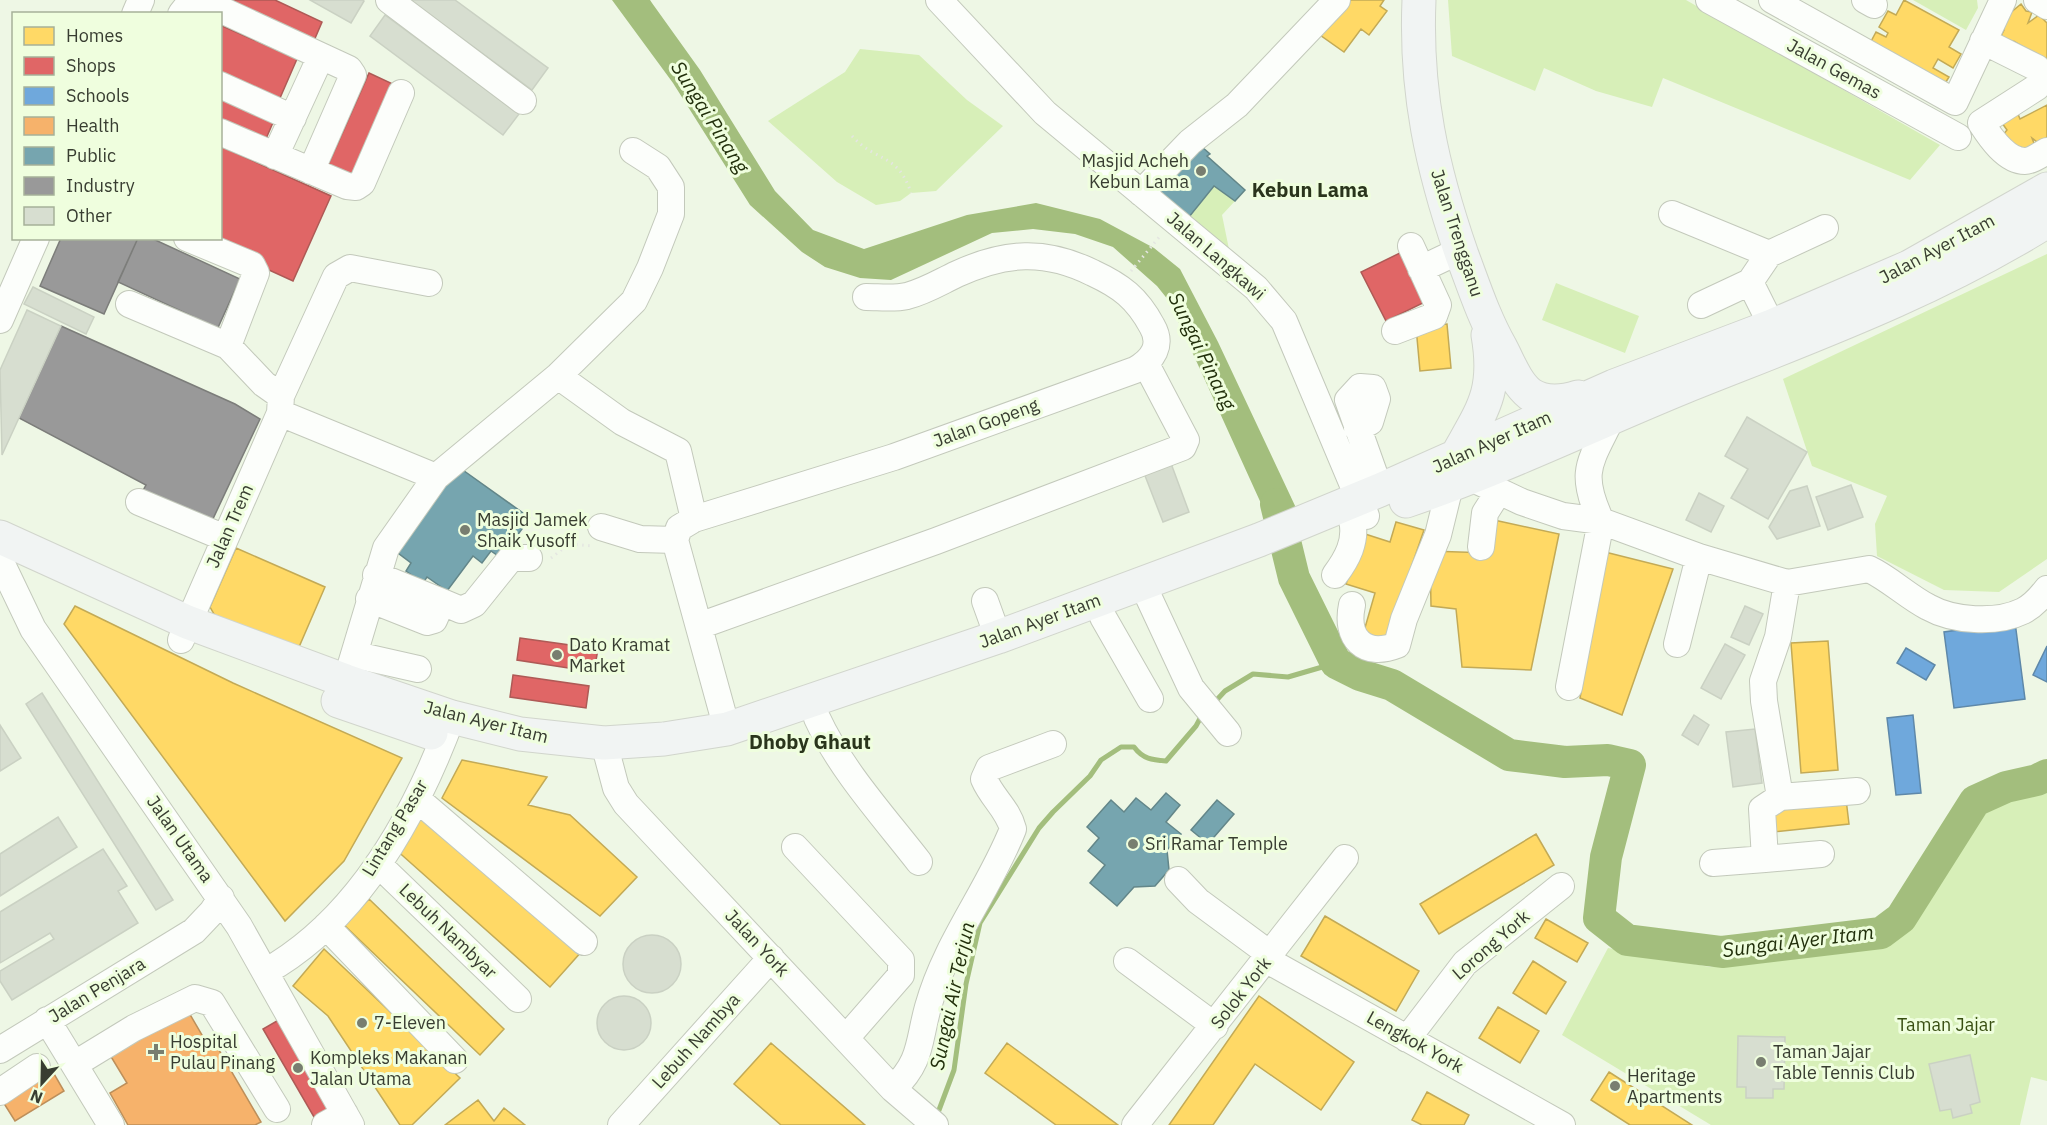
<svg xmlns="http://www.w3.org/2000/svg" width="2047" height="1125" font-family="'IBM Plex Sans',sans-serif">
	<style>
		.green { fill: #d7efb8 }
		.water { fill: #a3be7d }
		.homes { fill: #ffd966; stroke: #c3aa56; stroke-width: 1.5 }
		.shops { fill: #e06666; stroke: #ae5a56; stroke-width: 1.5 }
		.schools { fill: #6fa8dc; stroke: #5e88a9; stroke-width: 1.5 }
		.health { fill: #f6b26b; stroke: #bd8f5a; stroke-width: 1.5 }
		.public { fill: #76a5af; stroke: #638689; stroke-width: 1.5 }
		.industry { fill: #999; stroke: #7c7d7a; stroke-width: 1.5 }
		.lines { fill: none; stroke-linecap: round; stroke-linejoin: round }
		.stream { stroke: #a3be7d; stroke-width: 5 }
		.river { stroke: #a3be7d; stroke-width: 32 }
		.building { fill: #d7ded0; stroke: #cad1c3; stroke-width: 1.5 }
		.minor-casing { stroke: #c3c9bb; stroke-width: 28 }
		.major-casing { stroke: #d1d5cc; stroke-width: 35 }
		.path { stroke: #e4e6e1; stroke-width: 3; stroke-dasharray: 1.5 4.5; stroke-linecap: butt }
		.minor { stroke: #fcfefb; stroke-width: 26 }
		.major { stroke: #f1f4f3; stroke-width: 33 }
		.poi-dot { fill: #787e70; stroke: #effede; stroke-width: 2 }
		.labels { text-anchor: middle; stroke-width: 6; stroke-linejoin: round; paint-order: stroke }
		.street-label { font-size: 18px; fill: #383d31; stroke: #effede }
		.poi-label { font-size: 18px; fill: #383d31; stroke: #effede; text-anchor: start }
		.park-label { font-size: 18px; fill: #384e11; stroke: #effede }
		.water-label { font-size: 20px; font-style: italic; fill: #212f0b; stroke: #effede }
		.neighbourhood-label { font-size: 20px; font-weight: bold; fill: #2a351c; stroke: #effede }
	</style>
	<rect width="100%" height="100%" fill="#eef7e5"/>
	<!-- green -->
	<path class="green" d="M1448,0H1686L1940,145L1910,180L1663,78L1652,107L1596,91L1544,68L1535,91L1452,56Z
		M1913,0H1977L1978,8L1966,30Z
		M860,49L919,55L967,100L1003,126L936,191L911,193L900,201L876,205L837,182L768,121L845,72Z
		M1214,186L1235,201L1222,215L1230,254L1185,222Z
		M2047,254V559L1999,592L1944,590L1877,556L1875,524L1887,496L1812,466L1783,379Z
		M1556,283L1639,316L1625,353L1542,320Z
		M2047,790V1081L2031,1077L2020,1125H1711L1562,1035L1608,948L1710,967L1884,946L1913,927L1985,807Z"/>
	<!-- water -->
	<path class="water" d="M612,0H650L652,3L700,70L775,191L813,230L864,249L967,215L1036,203L1100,219L1154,248L1180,269L1218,342L1297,510L1269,521L1169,301L1157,286L1113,247L1075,234L1033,229L992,233L891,280L860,278L825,267L802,252L750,205L673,83Z"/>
	<!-- homes -->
	<path class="homes" d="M1345,0H1384L1380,6L1387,11L1369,35L1361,29L1344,52L1320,35Z
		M1904,0L1959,30L1949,47L1961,54L1953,68L1938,59L1933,68L1949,77L1941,90L1867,49L1876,32L1886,37L1888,33L1879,27L1888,11L1896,15Z
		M2021,4L2026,11L2032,12L2028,23L2039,15L2047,23V61L2015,42L2016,44L1999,40L2004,30L1996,18L2010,13Z
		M2047,105V139L2042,146L2032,138L2035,146L2030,150L1998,141L2007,130L2002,123L2018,114L2020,119Z
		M1447,324L1451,368L1420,371L1416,327Z
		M1494,520L1559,534L1531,670L1462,667L1456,609L1431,606L1430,551L1489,553Z
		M1396,522L1424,530L1386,641L1362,638L1375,593L1346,584L1362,533L1390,542Z
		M236,548L325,587L299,647L218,621L210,607Z
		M1605,552L1673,569L1622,715L1580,698Z
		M75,606L233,683L402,758L344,861L285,921L64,624Z
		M1828,641L1838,770L1801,773L1791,643Z
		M462,760L547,777L528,805L570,815L637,877L600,916L442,798Z
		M1846,799L1849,824L1773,832L1770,808Z
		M425,812L582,951L550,987L394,848Z
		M1536,834L1554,865L1439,934L1420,904Z
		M369,899L504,1029L480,1055L344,925Z
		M1325,916L1419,971L1396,1011L1301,956Z
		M1546,919L1588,943L1577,962L1535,938Z
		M324,949L460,1078L412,1125H400L328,1016L293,986Z
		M1533,961L1566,982L1546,1014L1513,993Z
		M1259,996L1354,1062L1321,1110L1255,1064L1213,1125H1169Z
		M1498,1007L1539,1031L1520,1063L1479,1038Z
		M771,1043L865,1125H781L734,1084Z
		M1007,1043L1118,1125H1056L985,1073Z
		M1609,1072L1692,1125H1630L1591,1100Z
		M1427,1092L1469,1115L1464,1125H1422L1412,1120Z
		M478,1100L494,1121L504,1108L525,1125H445Z"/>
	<!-- shops -->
	<path class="shops" d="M219,0H275L322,22L313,43Z
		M220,25L297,59L280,98L220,72Z
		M369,73L395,85L352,181L326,170Z
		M220,93L275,118L265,141L220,120Z
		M220,146L331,196L293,281L199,238H220Z
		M1402,252L1427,301L1386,321L1361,272Z
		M520,638L598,649L594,672L517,660Z
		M513,675L589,686L586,708L510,697Z
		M282,1018L332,1107L314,1117L263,1029Z"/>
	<!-- schools -->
	<path class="schools" d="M2015,622L2025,699L1954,708L1944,632Z
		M2047,646V682L2033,675Z
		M1906,648L1935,665L1926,680L1897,663Z
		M1913,715L1921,793L1896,795L1887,718Z"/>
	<!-- health -->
	<path class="health" d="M188,1011L206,1042L212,1038L261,1122L255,1125H128L110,1093L127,1083L107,1050Z
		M50,1067L64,1091L15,1121L0,1097Z"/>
	<!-- public -->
	<path class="public" d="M1202,147L1210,154L1207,156L1245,190L1235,201L1214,186L1185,222L1156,196Z
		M460,468L530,518L501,558L491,551L482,563L473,556L447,591L427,577L423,583L406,571L411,563L394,550L440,487L450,482Z
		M1166,793L1180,805L1166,822L1181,834L1167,850L1169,870L1155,886L1134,887L1117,906L1090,883L1105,865L1088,851L1099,838L1087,827L1111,800L1124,812L1136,798L1151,810Z
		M1217,800L1234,814L1208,844L1191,830Z"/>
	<!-- industry -->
	<path class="industry" d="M61,238H138L104,314L40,286Z
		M138,238H151L240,279L216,332L190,320L192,316L118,282Z
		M61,326L235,404L260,419L211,523L141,494L146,485L19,418Z"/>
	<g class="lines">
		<!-- stream -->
		<path class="stream" d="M1212,705L1225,691L1253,674L1288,677L1336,663
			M936,1118L954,1070L966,984L980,923L1039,828L1053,812L1090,776L1101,760L1121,747H1134C1143,759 1152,760 1166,761L1196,726L1203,713"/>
		<!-- river -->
		<path class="river" d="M1276,504L1294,578L1336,663L1360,675L1392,685L1509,755L1565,762L1608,760L1630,765L1606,857L1599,918L1627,940L1722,952L1881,933L1901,918L1975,801L2006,787L2037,780L2047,775"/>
	</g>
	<!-- building -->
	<path class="building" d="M310,0H363L364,1L351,23Z
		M410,0H455L548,68L532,90Z
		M385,15L519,114L503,135L370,36Z
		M33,287L94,317L86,334L24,304Z
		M27,310L61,326L2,455L0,370Z
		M1747,417L1807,452L1768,519L1731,498L1748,469L1725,456Z
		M1169,458L1189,512L1163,522L1142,468Z
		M1851,485L1863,517L1828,530L1816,497Z
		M1807,486L1820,526L1777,539L1769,527L1790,491Z
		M1699,493L1724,506L1711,532L1686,520Z
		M1745,606L1763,614L1749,645L1731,637Z
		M1725,644L1745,655L1721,699L1701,688Z
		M42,693L173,900L156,910L26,704Z
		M1694,715L1709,725L1698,745L1682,735Z
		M0,725L21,758L0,771Z
		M1755,729L1762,783L1733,787L1726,732Z
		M58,817L77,847L0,896V854Z
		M103,849L127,886L118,891L138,923L12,1000L0,981V971L54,939L50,933L0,963V912Z
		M623 964a29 29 0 1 1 58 0a29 29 0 1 1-58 0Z
		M597 1023a27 27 0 1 1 54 0a27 27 0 1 1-54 0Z
		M1738,1036L1785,1037L1784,1089H1773V1098H1746V1087H1737Z
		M1970,1055L1980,1102L1970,1105L1972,1113L1953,1118L1951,1109L1940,1111L1929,1064Z"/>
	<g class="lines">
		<!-- minor casing -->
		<g class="minor-casing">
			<path id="minor" d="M200,0L349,69L353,75L311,171
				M389,0L523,101
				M939,0L1045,113L1256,288L1284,321L1366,516
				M1709,0L1958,137
				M1772,0L1955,102L2003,0
				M1865,0L1874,5
				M2037,0L2047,6
				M135,14L141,0
				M181,14L192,0
				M1983,41L2037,68L2043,79L2037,87L1981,123C1990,137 2006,161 2025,161C2032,161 2041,154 2047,151
				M220,85L293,118
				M220,132L347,186L356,187L362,183L401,93
				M275,156L321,56
				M1141,193L1190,142L1237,105L1337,0
				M1672,214L1769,254
				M187,238L252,265L256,273L228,346L264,384L281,396
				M1421,269L1461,250
				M1750,282L1772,326
				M129,304L228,346
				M1701,305L1750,282L1769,254L1825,228
				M0,320L36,238
				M1395,331L1434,316L1438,305L1411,246
				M558,376L622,422L678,451L694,519
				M280,413L436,477L558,376L634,301L650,268L671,214V187L658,167L633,151
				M1357,428L1370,422L1377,399L1373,388L1360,387L1348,400L1380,490
				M1471,478L1522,502L1563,516L1601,521L1699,557L1787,583L1869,569C1890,579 1907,596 1928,607C1953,621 1996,624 2023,611C2033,606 2040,598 2047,589
				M139,502L225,538
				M601,527L640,539L675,540
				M1481,547L1485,513L1499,491
				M0,560L33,629L239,926L351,1125
				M376,575L442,602
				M1335,575C1347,559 1357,541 1352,520
				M1149,598L1191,688L1228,733
				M369,599L427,622L434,620L442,602L461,610L474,604L511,558H529
				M985,601L998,637
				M1352,605C1345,638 1364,658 1397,645L1404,619L1438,535L1450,486
				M1103,617L1150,699
				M699,626L936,541L1183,447L1186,440L1146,364
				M181,640L280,413L281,396L336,276L350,268L429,283
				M1677,644L1699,557
				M356,655L418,669
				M346,681L386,548L436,477
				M1569,687L1601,521C1578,471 1590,463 1612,417
				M817,718C841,770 884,817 919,862
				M727,729L675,540L679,528L694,519L894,457L1135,370C1153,360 1163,345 1152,326C1137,298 1121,286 1093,273C1045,249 1005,252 957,274C940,282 926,291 907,296C894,299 879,297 866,297
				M604,743L616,788L626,804L893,1089L935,1125
				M1780,797L1764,701L1763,681L1778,637L1787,583
				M417,799L584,942
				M795,847L901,960V975L846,1038
				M1765,859L1821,854
				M1713,863L1765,859L1762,809L1780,797L1857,791
				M378,864L518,999
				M1178,880L1198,901L1271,955
				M326,926L455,1060
				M1267,960L1562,1125
				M1127,961L1215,1026
				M265,972C358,920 416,814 452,717
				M47,1020L111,1125
				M1407,1039L1465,963L1561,886
				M0,1050L194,931L212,912L221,898
				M75,1064L134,1028L195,998L212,1003L277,1109
				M893,1089C922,1061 918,1043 928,1007C946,942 989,890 1013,829C1008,809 992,798 984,779L989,768L1053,744
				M0,1092L37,1067
				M325,1125L345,1114
				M621,1125L771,958
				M1135,1125L1345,858"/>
		</g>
		<!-- major casing -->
		<g class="major-casing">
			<path id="major" d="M1419,0C1415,92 1432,169 1462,255C1474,287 1484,318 1501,348C1509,363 1516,383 1530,394C1545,404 1562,402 1578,397
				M1455,459C1482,410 1498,393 1488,335
				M1406,501C1501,469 1591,425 1684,387C1809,337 1932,293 2047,221
				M0,537L187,622L346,681L452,717L520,734L604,743L664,739L727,729L998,637L1259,540L1380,490L1614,386L1772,326L1909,267L2047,189
				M338,701L431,733"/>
		</g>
		<!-- path -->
		<path class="path" d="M852,136C877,163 898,153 911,193
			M1131,271L1161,235
			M551,558L569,544L593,546"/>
		<!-- minor -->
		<use href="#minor" class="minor"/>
		<!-- major -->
		<use href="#major" class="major"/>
	</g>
	<!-- markers -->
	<g class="poi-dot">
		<circle cx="1201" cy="171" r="6"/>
		<circle cx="465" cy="530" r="6"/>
		<circle cx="557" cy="655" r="6"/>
		<circle cx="1133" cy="844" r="6"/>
		<circle cx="362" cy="1023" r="6"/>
		<path d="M153 1043h6v6h6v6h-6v6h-6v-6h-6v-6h6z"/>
		<circle cx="1761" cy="1062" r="6"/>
		<circle cx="298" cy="1068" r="6"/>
		<circle cx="1615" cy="1086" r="6"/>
	</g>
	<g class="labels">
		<!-- street labels -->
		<g class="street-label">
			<text transform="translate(1834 69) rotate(29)" y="6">Jalan Gemas</text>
			<text transform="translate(1457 233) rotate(72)" y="6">Jalan Trengganu</text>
			<text transform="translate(1937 249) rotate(-28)" y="6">Jalan Ayer Itam</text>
			<text transform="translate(1216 256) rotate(41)" y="6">Jalan Langkawi</text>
			<text transform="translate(986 423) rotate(-20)" y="6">Jalan Gopeng</text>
			<text transform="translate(1492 442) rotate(-24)" y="6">Jalan Ayer Itam</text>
			<text transform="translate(230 526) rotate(-66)" y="6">Jalan Trem</text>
			<text transform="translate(1040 621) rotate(-20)" y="6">Jalan Ayer Itam</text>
			<text transform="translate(486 722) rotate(14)" y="6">Jalan Ayer Itam</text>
			<text transform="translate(395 828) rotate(-59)" y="6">Lintang Pasar</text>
			<text transform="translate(180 839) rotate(55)" y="6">Jalan Utama</text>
			<text transform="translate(448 931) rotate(44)" y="6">Lebuh Nambyar</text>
			<text transform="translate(757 943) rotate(47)" y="6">Jalan York</text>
			<text transform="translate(1491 945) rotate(-41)" y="6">Lorong York</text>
			<text transform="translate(97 990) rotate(-31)" y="6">Jalan Penjara</text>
			<text transform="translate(1241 993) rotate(-52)" y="6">Solok York</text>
			<text transform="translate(696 1041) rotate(-48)" y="6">Lebuh Nambya</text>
			<text transform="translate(1415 1042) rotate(29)" y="6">Lengkok York</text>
		</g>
		<!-- poi labels -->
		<g class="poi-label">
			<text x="1189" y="167" text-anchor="end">Masjid Acheh<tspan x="1189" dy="21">Kebun Lama</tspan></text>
			<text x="477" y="526">Masjid Jamek<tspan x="477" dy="21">Shaik Yusoff</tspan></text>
			<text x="569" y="651">Dato Kramat<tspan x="569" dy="21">Market</tspan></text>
			<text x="1145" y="850">Sri Ramar Temple</text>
			<text x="374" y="1029">7-Eleven</text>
			<text x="170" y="1048">Hospital<tspan x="170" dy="21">Pulau Pinang</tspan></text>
			<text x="1773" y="1058">Taman Jajar<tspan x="1773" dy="21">Table Tennis Club</tspan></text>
			<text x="310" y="1064">Kompleks Makanan<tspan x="310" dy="21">Jalan Utama</tspan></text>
			<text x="1627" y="1082">Heritage<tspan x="1627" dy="21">Apartments</tspan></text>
		</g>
		<!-- park labels -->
		<g class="park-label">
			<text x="1946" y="1031">Taman Jajar</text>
		</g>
		<!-- water labels -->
		<g class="water-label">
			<text transform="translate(710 117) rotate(58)" y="7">Sungai Pinang</text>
			<text transform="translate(1202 351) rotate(64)" y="7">Sungai Pinang</text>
			<text transform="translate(1798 941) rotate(-7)" y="7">Sungai Ayer Itam</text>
			<text transform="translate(952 996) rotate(-78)" y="7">Sungai Air Terjun</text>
		</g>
		<!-- neighbourhood labels -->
		<g class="neighbourhood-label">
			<text x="1310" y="197">Kebun Lama</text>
			<text x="810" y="749">Dhoby Ghaut</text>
		</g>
	</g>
	<!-- legend -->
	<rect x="12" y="12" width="210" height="228" fill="#effede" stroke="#a6b199" stroke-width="1.5"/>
	<rect x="24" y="27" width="30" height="18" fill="#ffd966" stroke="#a6b199" stroke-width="1.5"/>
	<text x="66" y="42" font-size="18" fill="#383d31">Homes</text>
	<rect x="24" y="57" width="30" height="18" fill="#e06666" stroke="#a6b199" stroke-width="1.5"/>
	<text x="66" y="72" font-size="18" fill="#383d31">Shops</text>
	<rect x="24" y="87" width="30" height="18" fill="#6fa8dc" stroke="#a6b199" stroke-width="1.5"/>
	<text x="66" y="102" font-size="18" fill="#383d31">Schools</text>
	<rect x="24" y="117" width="30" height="18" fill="#f6b26b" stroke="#a6b199" stroke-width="1.5"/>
	<text x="66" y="132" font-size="18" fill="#383d31">Health</text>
	<rect x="24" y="147" width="30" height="18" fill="#76a5af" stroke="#a6b199" stroke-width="1.5"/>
	<text x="66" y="162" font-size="18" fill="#383d31">Public</text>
	<rect x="24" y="177" width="30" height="18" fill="#999999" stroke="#a6b199" stroke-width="1.5"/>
	<text x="66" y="192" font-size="18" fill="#383d31">Industry</text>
	<rect x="24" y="207" width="30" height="18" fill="#d7ded0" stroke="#a6b199" stroke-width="1.5"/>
	<text x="66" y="222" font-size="18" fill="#383d31">Other</text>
	<!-- north arrow -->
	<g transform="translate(42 1083) rotate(202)" stroke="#effede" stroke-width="4.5" paint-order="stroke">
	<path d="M0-4.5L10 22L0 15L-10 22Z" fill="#383d31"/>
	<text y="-9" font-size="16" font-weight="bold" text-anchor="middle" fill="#383d31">N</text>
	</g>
</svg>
